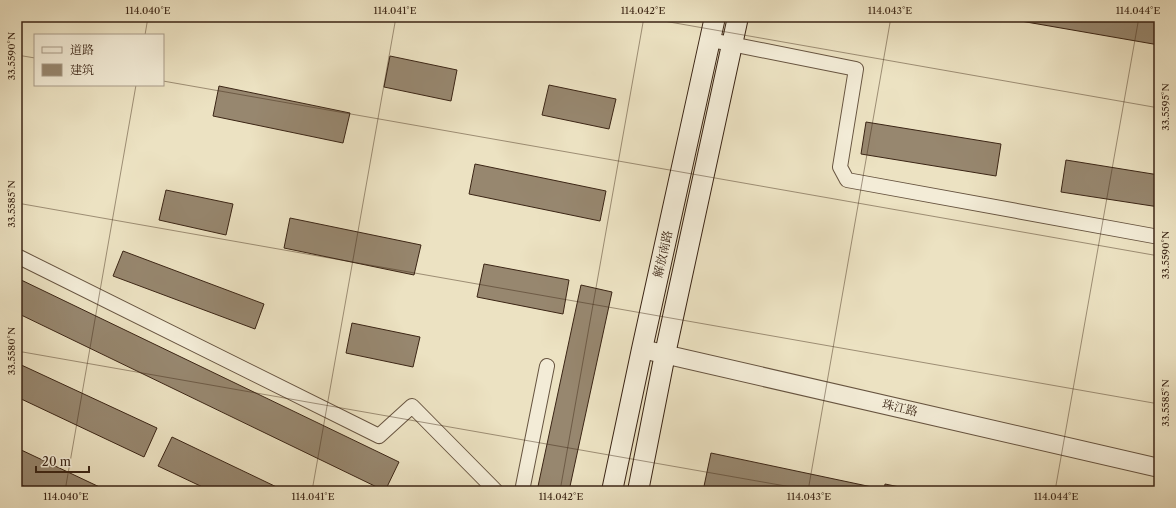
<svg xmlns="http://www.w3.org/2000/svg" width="1176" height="508" font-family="'Libre Caslon Text','Noto Serif SC',serif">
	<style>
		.building { fill: #97876f; stroke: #3b2515 }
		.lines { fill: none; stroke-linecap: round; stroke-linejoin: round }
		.minor-casing { stroke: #675440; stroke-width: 16 }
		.tertiary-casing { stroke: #675440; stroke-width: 20 }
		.secondary-casing { stroke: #3b2515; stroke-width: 22 }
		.minor { stroke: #f3ecd7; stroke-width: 14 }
		.tertiary { stroke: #f3ecd7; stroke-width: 18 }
		.secondary { stroke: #f3ecd7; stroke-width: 20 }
		.ticks { fill: none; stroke: #3b2515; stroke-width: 1; stroke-opacity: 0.45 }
		.labels { text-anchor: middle; stroke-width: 3.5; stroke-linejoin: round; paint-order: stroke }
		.street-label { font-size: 12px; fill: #3b2515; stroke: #f3ecd7 }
		.neatline { fill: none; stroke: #3b2515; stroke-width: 1.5 }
		.ticks-label { font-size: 10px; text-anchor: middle; fill: #3b2515 }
	</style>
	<rect width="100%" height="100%" fill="#ece2c2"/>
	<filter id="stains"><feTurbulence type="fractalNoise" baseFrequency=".005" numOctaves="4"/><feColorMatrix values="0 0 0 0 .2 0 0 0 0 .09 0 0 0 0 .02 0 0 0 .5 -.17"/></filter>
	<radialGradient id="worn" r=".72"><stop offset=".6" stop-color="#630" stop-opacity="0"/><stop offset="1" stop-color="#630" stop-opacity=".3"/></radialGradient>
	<!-- building -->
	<path class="building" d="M1010,17H1159V45L1009,19Z
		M390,56L457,70L451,101L384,87Z
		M549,85L616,99L609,129L542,115Z
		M219,86L350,113L343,143L213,116Z
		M866,122L1001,144L996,176L861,154Z
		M1066,160L1159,175V207L1061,192Z
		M475,164L606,191L600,221L469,194Z
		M166,190L233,204L226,235L159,220Z
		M290,218L421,245L414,275L284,248Z
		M123,251L264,304L255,329L113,276Z
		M484,264L569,280L563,314L477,297Z
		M17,278L399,462L385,491L17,313Z
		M581,285L612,292L569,491H537Z
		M352,323L420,337L413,367L346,353Z
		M17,363L157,428L144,457L17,397Z
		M172,437L285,491H211L158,466Z
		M17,448L108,491H34L17,483Z
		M711,453L872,487L871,491H703Z
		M885,484L919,491H884Z"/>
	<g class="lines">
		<!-- minor casing -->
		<g class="minor-casing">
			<path id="minor" d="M711,40L856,69L840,167L847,180L1159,237
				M17,256L379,436L412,406L496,491
				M522,491L547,366"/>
		</g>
		<!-- tertiary casing -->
		<g class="tertiary-casing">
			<path id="tertiary" d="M642,349L1159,468"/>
		</g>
		<!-- secondary casing -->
		<g class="secondary-casing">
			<path id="secondary" d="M612,491L642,349L715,17
				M638,491L665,354L738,17"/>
		</g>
		<!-- minor -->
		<use href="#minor" class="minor"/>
		<!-- tertiary -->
		<use href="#tertiary" class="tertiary"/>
		<!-- secondary -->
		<use href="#secondary" class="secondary"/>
	</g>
	<!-- ticks -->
	<path class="ticks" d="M641,17L1159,108M145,35L148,17M17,55L35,58M163,81L1159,256M17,203L1159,404M17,351L814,491M65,491L136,85M312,491L396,17M560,491L644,17M808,491L891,17M1055,491L1139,17"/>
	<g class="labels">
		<!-- street labels -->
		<g class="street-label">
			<text transform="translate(663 254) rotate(-77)" y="4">解放南路</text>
			<text transform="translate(900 408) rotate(13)" y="4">珠江路</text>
		</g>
	</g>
	<!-- margin -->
	<rect width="1176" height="508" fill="none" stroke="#ece2c2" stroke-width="44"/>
	<!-- legend -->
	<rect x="34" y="34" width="130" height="52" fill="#f3ecd7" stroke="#a99c89"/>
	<rect x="42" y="47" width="20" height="6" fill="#f3ecd7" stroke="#a99c89"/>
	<text x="70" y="54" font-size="12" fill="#3b2515">道路</text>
	<rect x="42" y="64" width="20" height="12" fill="#97876f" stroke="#a99c89"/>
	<text x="70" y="74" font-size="12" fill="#3b2515">建筑</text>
	<!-- scale -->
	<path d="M36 466v6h53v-6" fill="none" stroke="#3b2515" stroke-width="2"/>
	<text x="42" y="466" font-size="12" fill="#3b2515" stroke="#f3ecd7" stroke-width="3" paint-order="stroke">20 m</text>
	<rect x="22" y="22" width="1132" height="464" class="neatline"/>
	<g class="ticks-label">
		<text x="148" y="14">114.040°E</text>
		<text x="395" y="14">114.041°E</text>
		<text x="643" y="14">114.042°E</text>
		<text x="890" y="14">114.043°E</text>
		<text x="1138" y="14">114.044°E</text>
		<text transform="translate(11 56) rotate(-90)" y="4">33.5590°N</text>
		<text transform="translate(1165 107) rotate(-90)" y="4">33.5595°N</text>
		<text transform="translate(11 204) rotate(-90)" y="4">33.5585°N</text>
		<text transform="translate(1165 255) rotate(-90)" y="4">33.5590°N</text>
		<text transform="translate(11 351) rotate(-90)" y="4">33.5580°N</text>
		<text transform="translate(1165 403) rotate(-90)" y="4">33.5585°N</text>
		<text x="66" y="500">114.040°E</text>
		<text x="313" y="500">114.041°E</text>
		<text x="561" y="500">114.042°E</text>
		<text x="809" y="500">114.043°E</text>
		<text x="1056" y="500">114.044°E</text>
	</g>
	<rect width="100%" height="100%" filter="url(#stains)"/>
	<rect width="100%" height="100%" fill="url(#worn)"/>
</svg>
